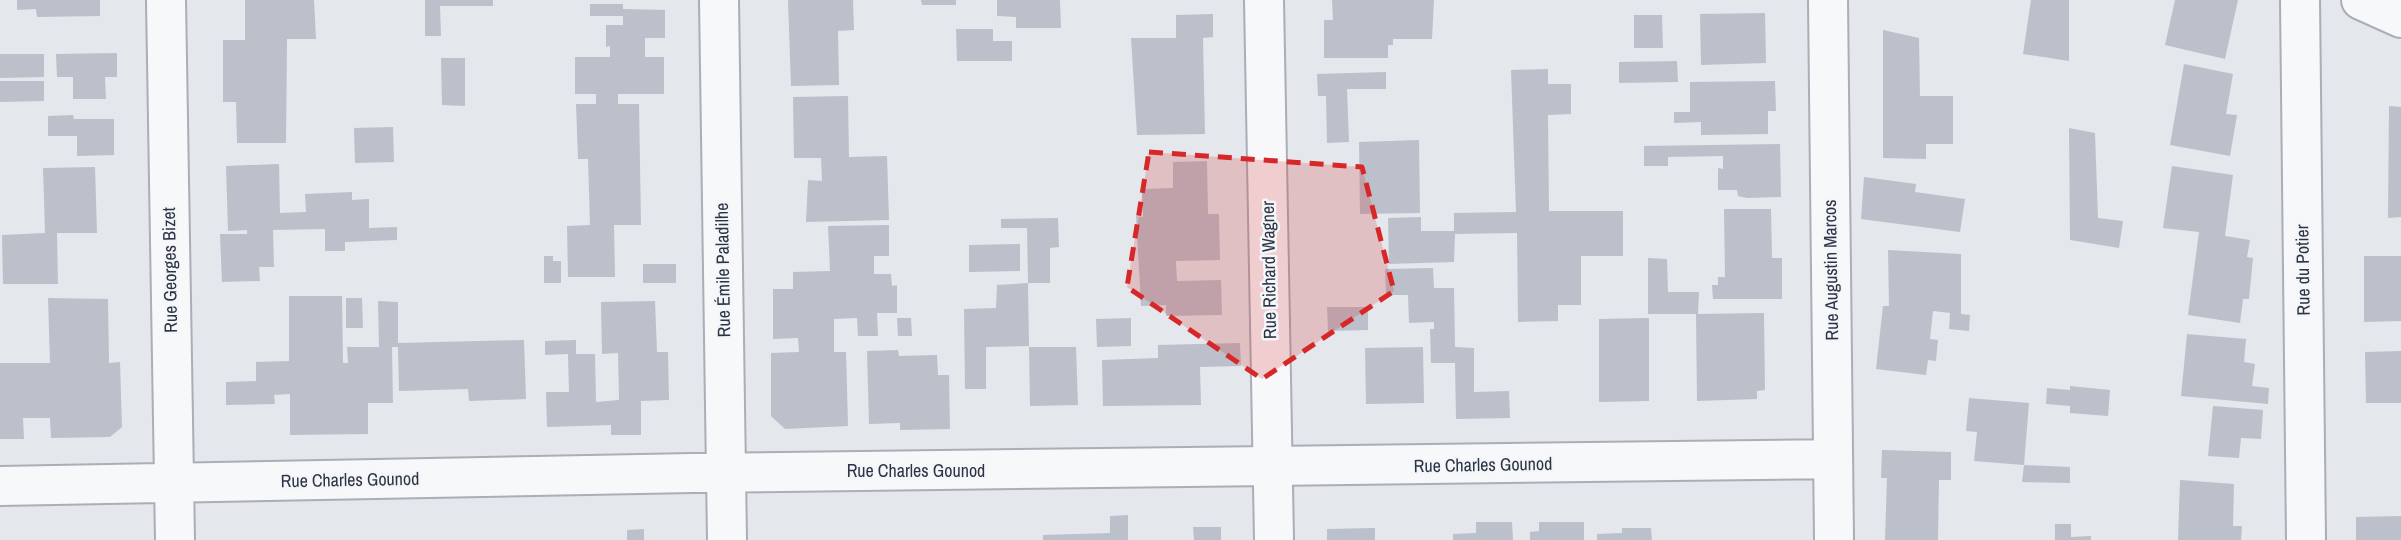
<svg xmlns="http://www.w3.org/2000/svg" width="2401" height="540" font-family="'Archivo Narrow',sans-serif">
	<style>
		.building { fill: #bbc0ca }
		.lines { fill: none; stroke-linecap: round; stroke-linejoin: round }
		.minor-casing { stroke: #a9aeb7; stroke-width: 42 }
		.minor { stroke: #f7f8fa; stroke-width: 38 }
		.marked { fill: #d62828; fill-opacity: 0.2; stroke: #d62828; stroke-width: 5; stroke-dasharray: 14 9; stroke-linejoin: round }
		.labels { text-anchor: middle; stroke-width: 5; stroke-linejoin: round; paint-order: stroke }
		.street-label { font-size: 18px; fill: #2b3445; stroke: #f4f6f9 }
	</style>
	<rect width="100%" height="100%" fill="#e4e7ec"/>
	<!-- building -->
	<path class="building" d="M17,0H100V16L37,17L36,9L17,10Z
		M245,0H314L316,39H287L286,143H237L236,102H223V40H245Z
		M425,0H493V6H440L441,36H425Z
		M788,0H853L854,30L838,31L839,85L791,86Z
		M921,0H956V5H922Z
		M997,0H1060L1061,28H1016V17L997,16Z
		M1332,0H1434L1432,39H1393V45H1388V58H1324V20H1333Z
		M2031,0H2069V61L2023,54Z
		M2175,0H2238L2225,59L2165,45Z
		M590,4H623V9L665,10V38H645V57H664V94H618V104H639L641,225H614L615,277H568L567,226L590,225L588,159H578L576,104H596V94H575V57H610V46L606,47V25H623V16H590Z
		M1765,13L1766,63L1701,65L1700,14Z
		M1213,14V37L1203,38L1205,134L1137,135L1131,38H1176V15Z
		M1634,15H1662L1663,48H1634Z
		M956,29H993V41H1012V61H957Z
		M1883,30L1919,38L1920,96H1953V144H1926V159L1883,158Z
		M117,53V77H105L106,99H73V77H57L56,54Z
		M0,54H44V77L0,78Z
		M441,58H465V106L442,105Z
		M1677,61L1678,82L1619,83V62Z
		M2184,64L2233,74L2226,114L2237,115L2230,156L2170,145Z
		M1548,69V84H1571V114L1548,115L1549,211H1623V256H1581V305H1558V321L1518,322L1517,233L1455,234L1454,262L1389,264L1388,218L1421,217V231H1454V213L1516,212L1511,70Z
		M1386,72V89H1347L1349,142L1327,143L1326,96H1318L1317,74Z
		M0,81H44V101L0,102Z
		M1775,81L1776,111H1768V134L1701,135V122L1674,123V112H1690V82Z
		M848,96L849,157L887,156L889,220L806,222L808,180L822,181L821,158H794L793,97Z
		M2389,106L2401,107V217L2388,218Z
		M73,115L74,119H114V155L77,156V136H48V116Z
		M393,127L394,162L355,163L354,128Z
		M2069,128L2095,133L2098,218L2123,221L2119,248L2070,240Z
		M1419,140L1420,213L1360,214L1359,142Z
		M1780,144L1781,197L1747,198L1738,196L1737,190H1718V168L1723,169V156L1668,157V166H1644V146Z
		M1207,161L1208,214H1219L1220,260L1176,261L1177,281L1221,280L1222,315L1166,316V305L1141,306L1136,216L1143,217L1142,189L1173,188V162Z
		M279,164L280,213L306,212L305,194L352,192V200L369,199V228L397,227V240L345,242V251H325V229L273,230L274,267H259L260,281L222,282L220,234H247V230L228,231L226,166Z
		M2172,166L2233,175L2225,236L2250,240L2247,257L2253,258L2249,299H2243L2240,323L2188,315L2199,232L2163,228Z
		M95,167L97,233H57L58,284H3L2,235L45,233L43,168Z
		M1864,177L1916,184L1915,192L1965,199L1960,232L1861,219Z
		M1724,209H1771L1772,258H1782V299H1713L1712,285H1718V277H1725Z
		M1058,218L1059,247L1050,248V283H1028L1029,346L986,347V389H965L964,309L996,308L997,285L1028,283L1027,228H1001V219Z
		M889,225V256H874V274H891L892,286L897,285V313H877L878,336H858L857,318L834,319V352H846L848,426L785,429L771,416V353L799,352L798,338L773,339V289H793V272L830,271L828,226Z
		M1020,244V271L969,272V245Z
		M1888,250L1961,254V314L1970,315L1969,331L1949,329L1950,313L1933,311L1930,339L1938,340L1936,361L1928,360L1926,375L1876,369L1883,306H1889Z
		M544,256H553V261H561V283H544Z
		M2364,256H2401V321L2364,322Z
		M1648,258L1667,259L1668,292H1699L1698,314L1764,313L1765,390L1757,391V399L1697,401L1696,314H1648Z
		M643,264H676V283H643Z
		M1433,268L1434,288H1454L1455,347L1474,348V392L1509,391L1510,418L1456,419L1455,363H1431L1430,329H1434V322L1409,323L1408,295H1386L1385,269Z
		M289,296H342L343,363H348L347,347H379L378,301L398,302V343L524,340L526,399L469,401L468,389L399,391L398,347H392L393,403H368V434L290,435V394L274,395L275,404L226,405V382L256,381V362L289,361Z
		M48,298L108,299L109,363L120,362L122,427L110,437L51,438L50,418H23L24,439H0V363H50Z
		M346,298H362L363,328H346Z
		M655,301L657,352H668L669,400L641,401V435H611V425L547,427L546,392H569L568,354L545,355V341L576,340V354H595L596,402L619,400L618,353L602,354L601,302Z
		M1327,307H1368V330L1328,331Z
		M897,318H911L912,336H898Z
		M1131,318V346L1097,347L1096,319Z
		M1649,318V401L1599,402V319Z
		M2187,334L2246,339L2244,362L2255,364L2252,386L2269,388L2268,404L2181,396Z
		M1240,343L1241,366L1200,367L1201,405L1103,406L1102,360L1158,358V345Z
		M1029,347H1076L1078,405L1030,406Z
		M1423,347L1424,403L1366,404L1365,348Z
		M898,350L899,356L937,355L938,375H949L950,429L900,430V423L869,424L867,351Z
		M2401,351V403H2366L2365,352Z
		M2070,386L2110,390L2108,416L2070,413V406L2046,404L2047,388L2070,390Z
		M1969,398L2029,403L2024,465L1974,461L1977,432L1966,431Z
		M2213,406L2263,410L2261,439L2241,438L2239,458L2208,456Z
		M1882,450L1951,452V480H1939L1938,540H1885L1887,478H1881Z
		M2024,465L2070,467V483L2022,482Z
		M2180,480L2234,484L2233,526H2242L2241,540H2178Z
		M1128,515V540H1043V535L1110,533V516Z
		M2401,516V540H2356V517Z
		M1476,522H1512L1513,540H1453V534L1476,533Z
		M1539,522H1584V540H1530V532L1539,531Z
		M2055,524H2071V537L2091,536V540H2055Z
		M1193,527H1221V540H1194Z
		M1375,528V540H1327V529Z
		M1622,528H1651L1652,540H1597V534L1622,533Z
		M644,529V540H627V530Z"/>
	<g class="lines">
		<!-- minor casing -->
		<g class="minor-casing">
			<path id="minor" d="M166,0L175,540
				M719,0L727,540
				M1264,0L1274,540
				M1828,0L1834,540
				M2300,0L2306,540
				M2361,0L2401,18
				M0,486L693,473L1833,459"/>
		</g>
		<!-- minor -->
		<use href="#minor" class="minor"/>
	</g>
	<!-- marked area -->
	<path class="marked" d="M1149,152L1362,167L1394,291L1262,379L1127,287Z"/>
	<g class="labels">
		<!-- street labels -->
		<g class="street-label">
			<text transform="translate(170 270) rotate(-91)" y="6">Rue Georges Bizet</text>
			<text transform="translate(723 270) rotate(-91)" y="6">Rue Émile Paladilhe</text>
			<text transform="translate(1269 270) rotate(-91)" y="6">Rue Richard Wagner</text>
			<text transform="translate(1831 270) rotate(-91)" y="6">Rue Augustin Marcos</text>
			<text transform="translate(2303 270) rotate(-91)" y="6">Rue du Potier</text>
			<text transform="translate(1483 465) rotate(-1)" y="6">Rue Charles Gounod</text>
			<text x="916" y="477">Rue Charles Gounod</text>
			<text transform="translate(350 480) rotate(-1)" y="6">Rue Charles Gounod</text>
		</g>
	</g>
</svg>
